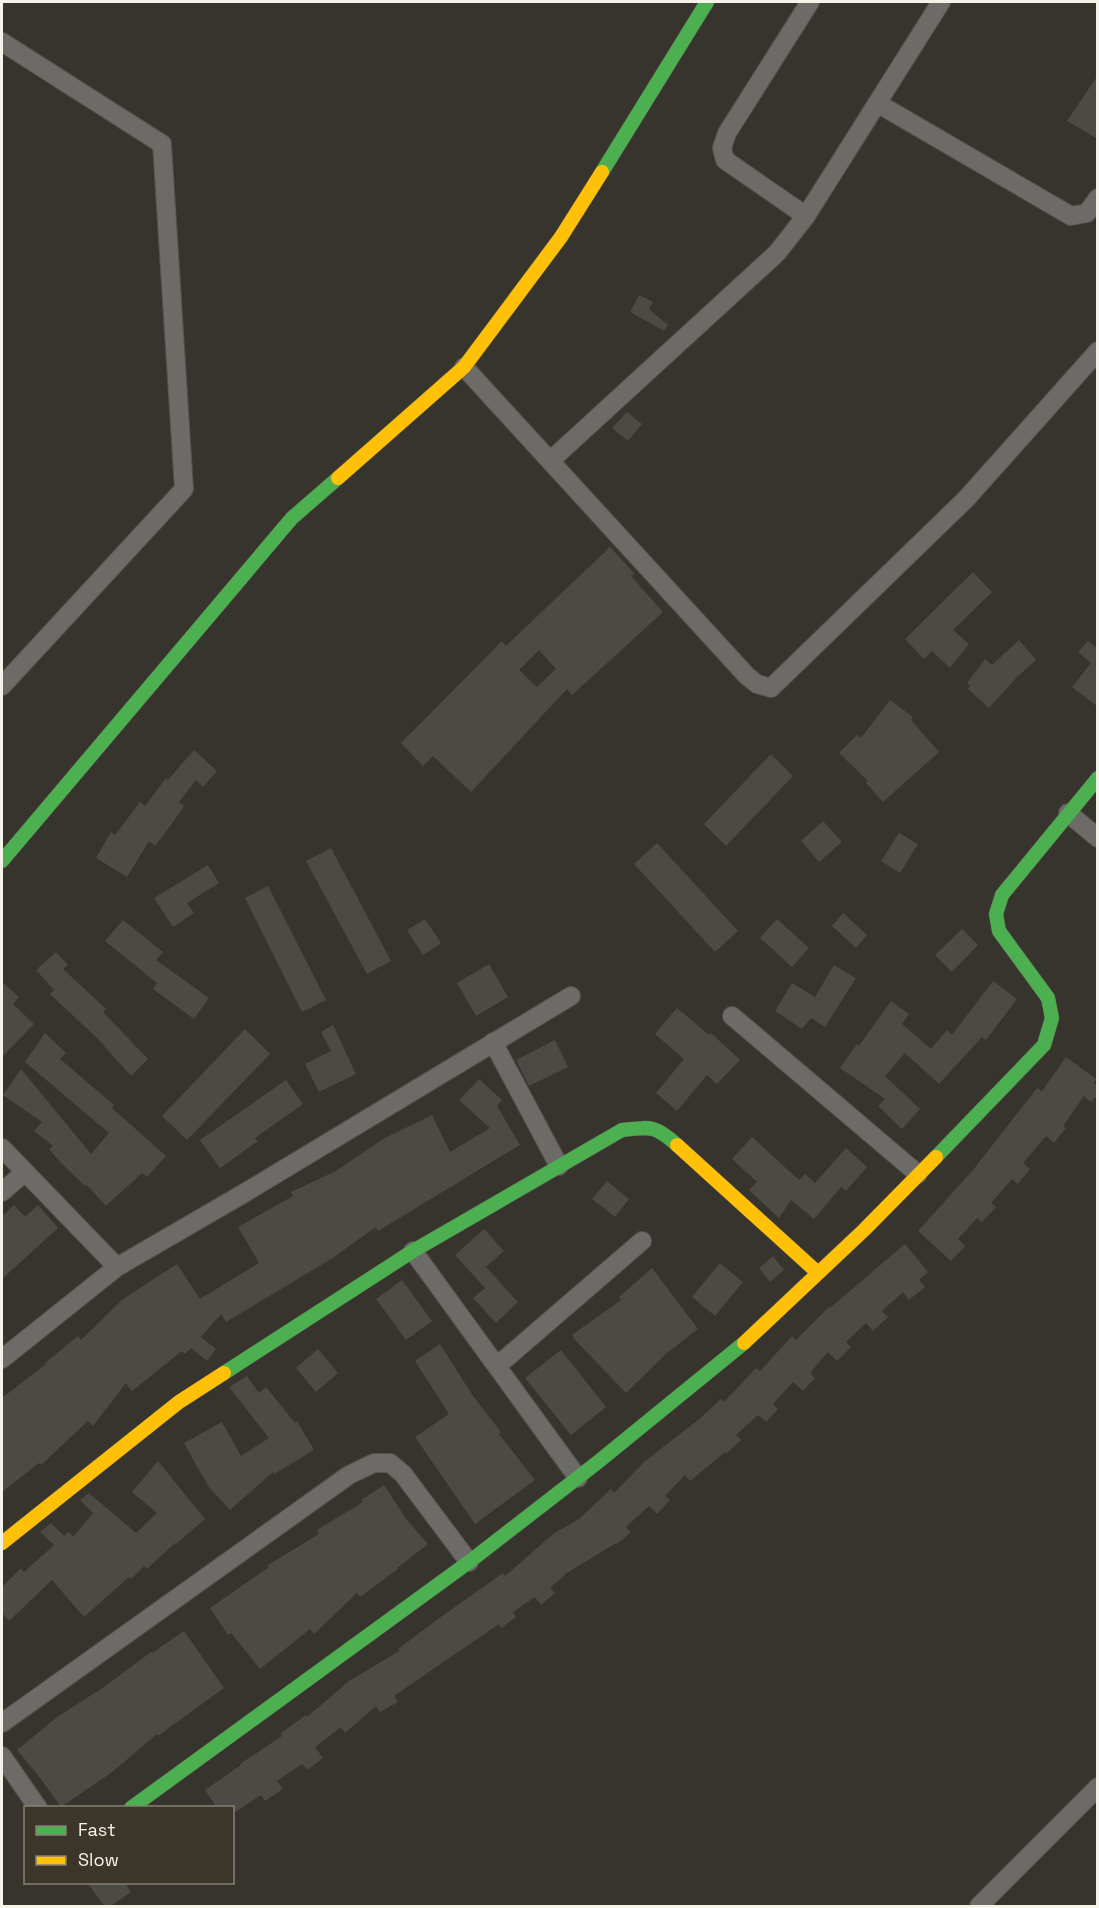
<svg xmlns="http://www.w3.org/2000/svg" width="1099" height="1908" font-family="'Space Grotesk',sans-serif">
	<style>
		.building { fill: #4c4a44; fill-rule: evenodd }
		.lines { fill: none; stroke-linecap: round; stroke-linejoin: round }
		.street-casing { stroke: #55524c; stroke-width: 20 }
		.fast-casing { stroke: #55524c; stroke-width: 15 }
		.slow-casing { stroke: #55524c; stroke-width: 15 }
		.street { stroke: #6d6b68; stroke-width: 18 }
		.fast { stroke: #4caf50; stroke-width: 14 }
		.slow { stroke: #ffc107; stroke-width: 14 }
	</style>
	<rect width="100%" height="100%" fill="#37342d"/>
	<!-- building -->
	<path class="building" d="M1098,75V139L1067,121Z
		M639,295L653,302L649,309L668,325L664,331L630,312Z
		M627,412L642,424L628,441L612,428Z
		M610,547L634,573L631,576L663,612L572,695L567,689L471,792L433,756L423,766L401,743L502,641L506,646ZM539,650L556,669L537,687L519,670Z
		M973,572L992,592L953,630L969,644L950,668L932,651L924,659L905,639Z
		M1019,640L1036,660L1017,677L989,708L968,689L970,686L967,683L985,659L992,665Z
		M1088,641L1098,649V707L1072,687L1091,663L1078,652Z
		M890,700L913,717L911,720L939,752L883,802L866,783L868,781L839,753L857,735L861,738Z
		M194,750L217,771L203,787L196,780L179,802L184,806L171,825L155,846L149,841L127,877L96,858L111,832L115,835L140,802L145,806L166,778L168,780Z
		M771,754L793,776L726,846L704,824Z
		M823,821L842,842L819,862L801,841Z
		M899,833L918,844L900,873L881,861Z
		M657,843L738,931L715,952L634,864Z
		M331,848L391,961L367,974L306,861Z
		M208,865L219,883L187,903L194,913L173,927L154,898Z
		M268,886L326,1000L302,1012L245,898Z
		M843,913L867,935L856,948L832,926Z
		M425,919L441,943L423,955L407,930Z
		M777,919L809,948L792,967L760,938Z
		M123,920L163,952L156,960L209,998L194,1019L153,989L157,983L105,941Z
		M962,929L978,945L952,972L935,955Z
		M56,952L68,965L63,969L106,1009L103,1012L148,1059L131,1076L97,1038L50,994L54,990L36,970Z
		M489,964L508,997L476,1016L457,983Z
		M834,965L856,978L825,1027L811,1018L802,1029L775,1011L792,983L815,997Z
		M993,981L1017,999L986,1040L982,1037L939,1084L905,1053L885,1076L920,1109L902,1129L878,1106L885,1099L840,1068L857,1044L859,1046L891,1001L909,1014L902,1024L931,1049L947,1030L952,1035Z
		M2,982L19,997L13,1004L34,1024L2,1057Z
		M677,1008L709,1035L711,1033L740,1060L717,1084L707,1075L677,1111L656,1093L684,1059L655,1034Z
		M333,1025L356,1074L319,1092L305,1064L331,1051L321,1032Z
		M245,1029L270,1054L187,1140L162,1116Z
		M45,1033L66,1053L60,1059L114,1105L112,1108L166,1156L147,1177L142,1173L106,1206L87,1185L85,1186L62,1164L49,1149L53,1146L34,1131L42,1122L3,1095L21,1069L91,1154L109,1133L25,1062Z
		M555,1040L568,1067L529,1086L516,1060Z
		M1066,1057L1096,1079L1094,1083L1098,1087V1095L1091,1102L1084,1096L1063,1126L1066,1128L1054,1143L1046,1136L1023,1163L1030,1169L1018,1184L1012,1179L991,1203L996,1207L982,1222L977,1218L958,1239L965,1246L951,1261L918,1231L973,1170L1037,1088L1042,1091Z
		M479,1079L502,1100L497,1106L520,1145L378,1231L376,1227L331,1259L226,1322L221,1314L201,1337L216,1349L207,1361L191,1348L185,1354L182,1351L132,1391L126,1383L93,1426L88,1421L41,1465L39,1463L2,1492V1398L46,1364L45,1363L78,1336L81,1340L123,1299L177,1264L200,1299L259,1263L238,1227L293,1196L291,1192L336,1171L383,1139L432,1115L450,1152L490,1128L459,1100Z
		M286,1080L303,1104L255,1138L258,1141L220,1168L200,1140Z
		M752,1137L799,1180L805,1174L815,1183L846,1148L867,1167L846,1191L841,1187L814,1219L791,1200L779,1218L749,1190L757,1182L732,1159Z
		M607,1181L629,1199L615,1217L592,1199Z
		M14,1205L25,1217L38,1205L58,1228L2,1279V1216Z
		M484,1229L504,1251L486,1267L518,1302L496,1323L473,1298L485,1288L455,1255Z
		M905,1244L928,1272L919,1280L925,1287L909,1300L903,1292L882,1311L888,1317L873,1331L866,1323L846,1342L851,1347L837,1361L828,1352L810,1373L815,1378L803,1391L793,1382L773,1404L778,1409L766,1422L758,1415L736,1435L741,1440L727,1453L725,1452L690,1481L685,1475L665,1496L670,1500L657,1514L649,1506L626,1527L631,1532L617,1544L616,1543L567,1573L550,1588L555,1593L541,1605L535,1597L513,1612L516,1617L501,1628L499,1624L394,1696L398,1702L380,1712L376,1706L345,1733L341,1727L315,1747L323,1758L307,1770L302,1764L277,1781L283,1789L265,1801L261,1795L232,1814V1808H217L205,1790L241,1765L240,1764L282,1736L281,1733L306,1715L307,1717L349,1681L399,1651L398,1649L438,1619L503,1573L505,1576L553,1534L579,1519L611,1489L614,1493L645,1461L698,1420L721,1399L724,1402L756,1368L760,1371L792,1336L796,1340L829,1307L830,1308Z
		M773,1256L784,1270L770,1282L759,1268Z
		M720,1263L743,1282L715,1316L692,1297Z
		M652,1268L698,1329L667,1353L626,1393L575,1340L572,1335L621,1300L619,1297Z
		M402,1280L432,1321L406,1340L376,1299Z
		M440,1344L473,1396L501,1432L499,1434L535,1480L475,1524L415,1437L449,1414L415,1361Z
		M318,1349L338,1373L316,1392L296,1368Z
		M561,1350L606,1407L571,1435L525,1378Z
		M247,1376L259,1393L266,1387L295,1423L297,1421L314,1450L274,1474L273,1472L230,1510L208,1486L184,1443L222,1422L241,1456L269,1438L229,1387Z
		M158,1461L205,1519L176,1544L175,1543L147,1569L144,1566L131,1579L129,1577L84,1617L52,1580L9,1621L2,1613V1587L21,1568L24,1572L54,1545L40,1532L51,1523L64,1536L69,1532L73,1537L93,1513L80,1500L89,1493L136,1533L157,1513L132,1492Z
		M384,1485L407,1520L428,1544L397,1568L398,1569L360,1597L357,1593L314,1634L310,1629L260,1669L231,1633L228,1635L210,1608L269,1567L268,1565L319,1534L317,1530L363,1502L361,1500Z
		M184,1631L224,1688L158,1736L157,1734L111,1773L61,1807L38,1775L17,1750L57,1717L104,1687L151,1652L152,1653Z
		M87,1882H124L131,1892L111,1906H104Z"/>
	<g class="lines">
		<!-- street casing -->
		<g class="street-casing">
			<path id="street" d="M2,42L162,144L184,489L2,686
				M877,103L1071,216L1087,213L1098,198
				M806,216L725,160L722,148L727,133L810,2
				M464,367L747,676L757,684L771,688L966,499L1098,351
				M550,461L777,253L806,216L941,2
				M1068,813L1098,838
				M732,1016L918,1174
				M493,1042L559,1166
				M2,1148L117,1267
				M2,1192L25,1172
				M413,1251L578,1478
				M2,1359L117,1267L241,1195L571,996
				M497,1366L642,1241
				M2,1723L349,1475L374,1463H390L403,1474L469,1562
				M2,1756L38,1808
				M979,1906L1098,1787"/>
		</g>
		<!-- fast casing -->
		<g class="fast-casing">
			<path id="fast" d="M602,172L707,2
				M2,861L292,518L338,478
				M936,1157L1044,1045L1052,1018L1048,998L999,931L996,914L1002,895L1098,778
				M224,1373L413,1251L622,1130C651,1127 655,1125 677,1145
				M131,1808L469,1562L598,1462L744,1343"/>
		</g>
		<!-- slow casing -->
		<g class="slow-casing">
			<path id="slow" d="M338,478L464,367L561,237L602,172
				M677,1145L818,1273
				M744,1343L864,1230L936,1157
				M2,1543L179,1402L224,1373"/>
		</g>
		<!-- street -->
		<use href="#street" class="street"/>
		<!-- fast -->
		<use href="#fast" class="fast"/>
		<!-- slow -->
		<use href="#slow" class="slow"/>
	</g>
	<!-- border -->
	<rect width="1099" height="1908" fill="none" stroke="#f5f2ea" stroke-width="6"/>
	<!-- legend -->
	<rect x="24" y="1806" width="210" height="78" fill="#3b3629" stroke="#858176" stroke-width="1.5"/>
	<rect x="36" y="1826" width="30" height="9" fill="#4caf50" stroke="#858176" stroke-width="1.5"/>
	<text x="78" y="1836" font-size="18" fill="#f5f2ea">Fast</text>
	<rect x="36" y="1856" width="30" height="9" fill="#ffc107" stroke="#858176" stroke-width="1.5"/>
	<text x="78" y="1866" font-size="18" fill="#f5f2ea">Slow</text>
</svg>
